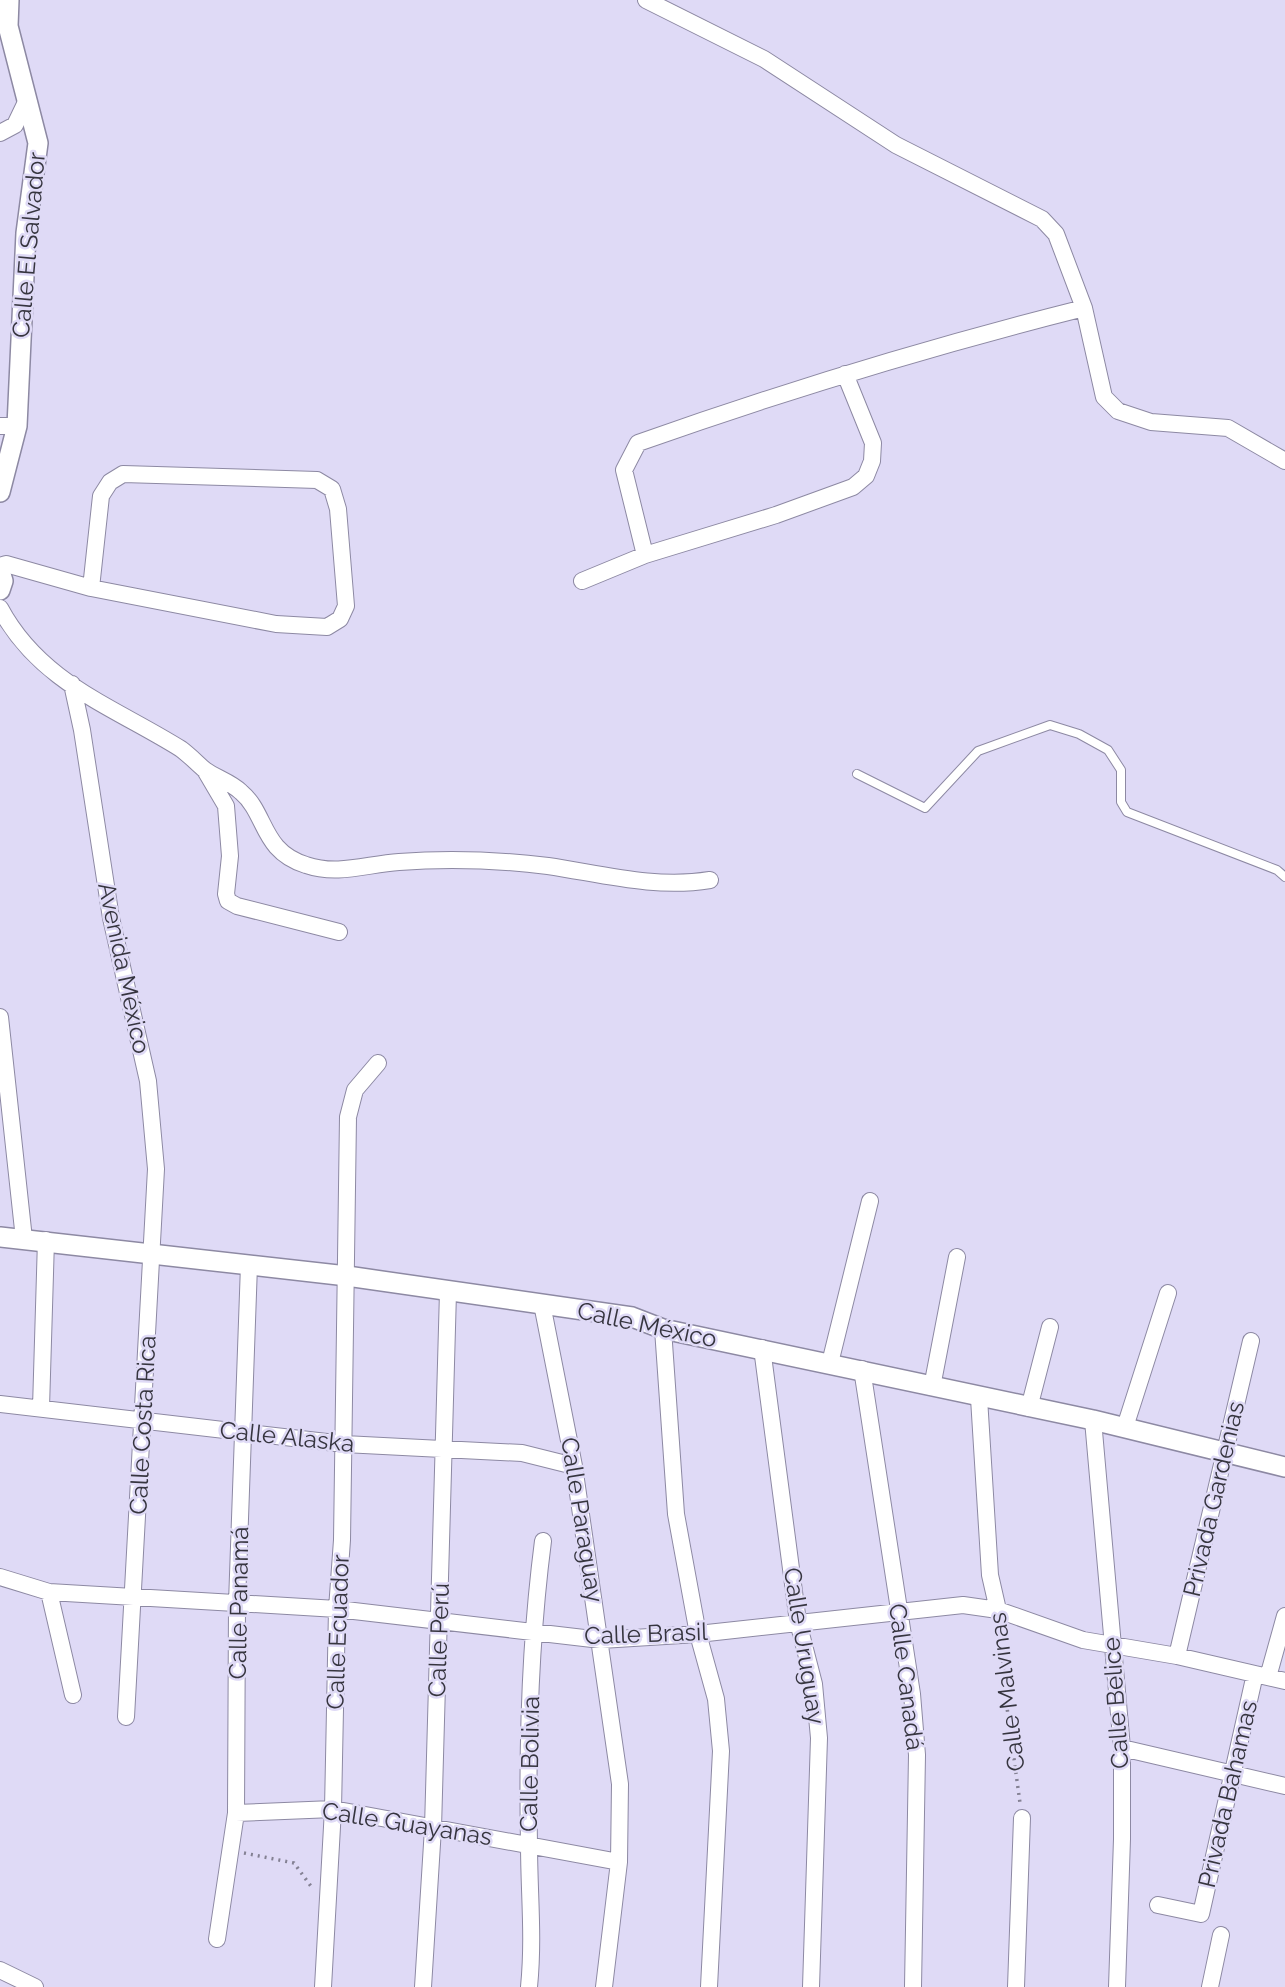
<svg xmlns="http://www.w3.org/2000/svg" width="1285" height="1987" font-family="Raleway,sans-serif">
	<style>
		.lines { fill: none; stroke-linecap: round; stroke-linejoin: round }
		.service-casing { stroke: #8d89a3; stroke-width: 10 }
		.minor-casing { stroke: #8d89a3; stroke-width: 18 }
		.tertiary-casing { stroke: #8d89a3; stroke-width: 22 }
		.path { stroke: #848193; stroke-width: 3.5; stroke-dasharray: 2 5; stroke-linecap: butt }
		.service { stroke: #fff; stroke-width: 8 }
		.minor { stroke: #fff; stroke-width: 16 }
		.tertiary { stroke: #fff; stroke-width: 19 }
		.labels { text-anchor: middle; stroke-width: 5; stroke-linejoin: round; paint-order: stroke }
		.street-label { font-size: 24px; fill: #36353f; stroke: #dfdaf6 }
	</style>
	<rect width="100%" height="100%" fill="#dfdaf6"/>
	<g class="lines">
		<!-- service casing -->
		<g class="service-casing">
			<path id="service" d="M857,774L925,808L978,751L1050,725L1079,734L1108,750L1121,770V802L1127,812L1277,870L1285,877"/>
		</g>
		<!-- minor casing -->
		<g class="minor-casing">
			<path id="minor" d="M646,0L764,59L896,145L1042,219L1056,234L1084,308L1104,397L1118,411L1151,422L1228,428L1285,461
				M0,133L15,125L27,100
				M0,426H17
				M645,555L624,470L638,443C785,391 933,346 1084,308
				M0,566L6,564L91,588L276,624L327,627L340,619L346,606L338,509L332,489L317,480L123,474L110,482L101,496L91,588
				M582,581L645,555L776,515L853,487L866,476L872,461L873,443L845,374
				M0,608C40,683 114,707 181,749C189,755 197,763 205,770C216,778 231,782 241,792C267,814 261,851 306,865C338,876 367,864 399,862C448,858 499,860 548,866C602,874 655,889 710,880
				M72,684L82,730L111,918L148,1081L156,1169L126,1717
				M206,772L226,806L230,856L226,894L228,901L237,906L339,932
				M0,1017L24,1239
				M542,1304L574,1466L620,1784L619,1862L604,1987
				M663,1329L676,1514L698,1634L716,1699L721,1751L709,1987
				M762,1348L798,1622L814,1684L819,1738L811,1987
				M830,1363L870,1201
				M862,1369L912,1694L917,1755L913,1987
				M932,1387L957,1257
				M979,1398L990,1575L998,1610
				M0,1404L344,1444L522,1453L574,1466
				M41,1408L46,1240
				M1029,1408L1050,1327
				M1093,1420L1122,1748V1839L1117,1987
				M1125,1427L1168,1293
				M0,1577L49,1592L337,1609L601,1640L698,1634L963,1605L998,1610L1083,1640L1177,1656L1285,1681
				M49,1592L73,1695
				M1177,1656L1251,1341
				M1268,1677L1285,1616
				M1122,1748L1285,1786
				M236,1813L333,1809L619,1862
				M1158,1905L1201,1914L1255,1674
				M217,1939L236,1813L237,1603L249,1265
				M0,1970L35,1987
				M323,1987L333,1809L337,1609L342,1540L348,1117L355,1090L378,1063
				M423,1987L433,1828L448,1292
				M529,1987C534,1936 529,1894 529,1844C527,1742 530,1641 543,1541
				M1016,1987L1022,1818
				M1210,1987L1221,1935"/>
		</g>
		<!-- tertiary casing -->
		<g class="tertiary-casing">
			<path id="tertiary" d="M0,492L17,426L26,233L38,143L8,26L9,0
				M0,571L3,581L0,590
				M0,1237L347,1276L632,1317L663,1329L1093,1420L1285,1467"/>
		</g>
		<!-- path -->
		<path class="path" d="M1000,1626L1006,1700L1020,1803
			M244,1853L294,1863L313,1889"/>
		<!-- service -->
		<use href="#service" class="service"/>
		<!-- minor -->
		<use href="#minor" class="minor"/>
		<!-- tertiary -->
		<use href="#tertiary" class="tertiary"/>
	</g>
	<g class="labels">
		<!-- street labels -->
		<g class="street-label">
			<text transform="translate(29 245) rotate(-85)" y="8">Calle El Salvador</text>
			<text transform="translate(124 968) rotate(78)" y="8">Avenida México</text>
			<text transform="translate(647 1325) rotate(12)" y="8">Calle México</text>
			<text transform="translate(143 1425) rotate(-87)" y="8">Calle Costa Rica</text>
			<text transform="translate(287 1437) rotate(6)" y="8">Calle Alaska</text>
			<text transform="translate(1214 1499) rotate(-77)" y="8">Privada Gardenias</text>
			<text transform="translate(582 1520) rotate(81)" y="8">Calle Paraguay</text>
			<text transform="translate(239 1603) rotate(-89)" y="8">Calle Panamá</text>
			<text transform="translate(338 1632) rotate(-88)" y="8">Calle Ecuador</text>
			<text transform="translate(646 1634) rotate(-2)" y="8">Calle Brasil</text>
			<text transform="translate(439 1640) rotate(-88)" y="8">Calle Perú</text>
			<text transform="translate(804 1646) rotate(81)" y="8">Calle Uruguay</text>
			<text transform="translate(906 1677) rotate(83)" y="8">Calle Canadá</text>
			<text transform="translate(1007 1692) rotate(-97)" y="8">Calle Malvinas</text>
			<text transform="translate(1116 1703) rotate(-94)" y="8">Calle Belice</text>
			<text transform="translate(530 1764) rotate(-89)" y="8">Calle Bolivia</text>
			<text transform="translate(1228 1794) rotate(-77)" y="8">Privada Bahamas</text>
			<text transform="translate(407 1824) rotate(9)" y="8">Calle Guayanas</text>
		</g>
	</g>
</svg>
